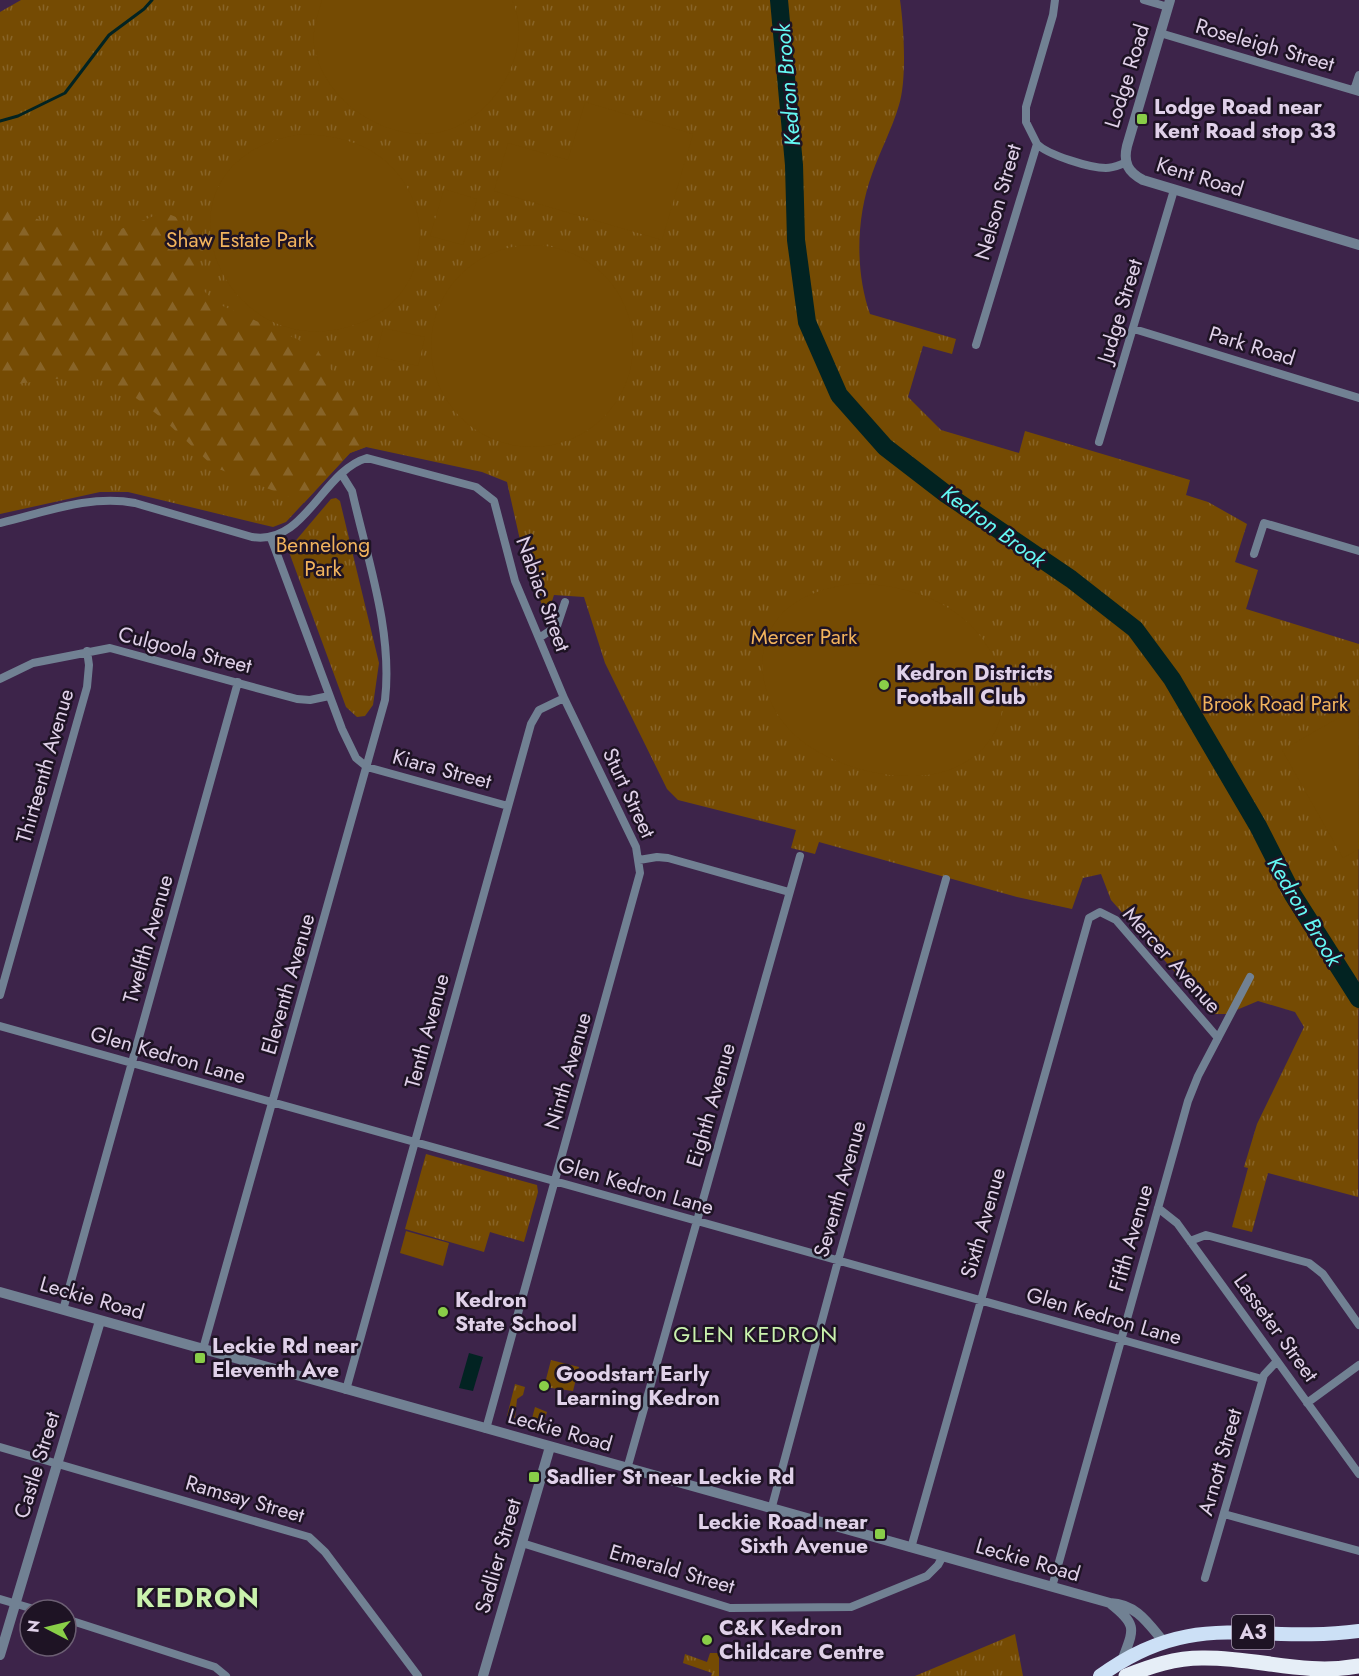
<svg xmlns="http://www.w3.org/2000/svg" width="1359" height="1676" font-family="Jost,sans-serif">
	<style>
		.grass { fill: url(#grass-tufts) }
		.forest { fill: url(#forest-firs) }
		.garden { fill: #754b03 }
		.water { fill: #022322 }
		.lines { fill: none; stroke-linecap: round; stroke-linejoin: round }
		.stream { stroke: #022322; stroke-width: 3 }
		.river { stroke: #022322; stroke-width: 18 }
		.minor { stroke: #718193; stroke-width: 8 }
		.tertiary { stroke: #718193; stroke-width: 10 }
		.trunk { stroke: #cce0f6; stroke-width: 14 }
		.motorway { stroke: #e6eef7; stroke-width: 15 }
		.poi-dot { fill: #89ce48; stroke: #1e1324; stroke-width: 2 }
		.labels { text-anchor: middle; stroke-width: 5; stroke-linejoin: round; paint-order: stroke }
		.shield { fill: #1e1324; stroke: #a698ae; stroke-width: 1.5 }
		.shield-label { font-size: 20px; font-weight: bold; fill: #e0d1e9 }
		.street-label { font-size: 21px; fill: #e0d1e9; stroke: #1e1324 }
		.poi-label { font-size: 21px; font-weight: bold; fill: #e0d1e9; stroke: #1e1324; text-anchor: start }
		.park-label { font-size: 21px; fill: #f2b35d; stroke: #1e1324 }
		.water-label { font-size: 22px; font-style: italic; fill: #64f8f4; stroke: #1e1324 }
		.neighbourhood-label { font-size: 22px; letter-spacing: 1.5px; fill: #caf2ad; stroke: #1e1324 }
		.district-label { font-size: 27px; font-weight: bold; letter-spacing: 1.5px; fill: #caf2ad; stroke: #1e1324 }
	</style>
	<defs>
		<pattern id="grass-tufts" width="24" height="20" patternUnits="userSpaceOnUse" patternTransform="scale(1.5)"><rect width="24" height="20" fill="#754b03"/><path d="M3 7l-1-3M5 7V3M7 7l1-3M15 17l-1-3M17 17v-4M19 17l1-3" fill="none" stroke="#886428"/></pattern>
		<pattern id="forest-firs" width="22" height="20" patternUnits="userSpaceOnUse" patternTransform="scale(1.5)"><rect width="22" height="20" fill="#754b03"/><path d="M5 1l3.5 6h-7zM16 11l3.5 6h-7z" fill="#886428"/></pattern>
	</defs>
	<rect width="100%" height="100%" fill="#3d244a"/>
	<!-- grass -->
	<path class="grass" d="M21,0H900C904,27 907,80 899,105C892,129 880,151 872,174C856,218 855,271 870,314L956,339L952,354L923,346L908,397L941,430L1019,453L1025,431L1190,480L1186,495L1208,502L1247,524L1235,562L1258,570L1246,609L1359,644L1358,1197L1268,1173L1252,1232L1232,1227L1248,1168L1244,1167L1257,1124L1304,1027L1295,1012L1258,1001L1227,1014H1212L1111,900L1101,874L1083,878L1072,909L1017,897L819,842L815,854L791,848L796,830L678,800L667,789L605,663L584,597L554,595L549,610L543,608L522,549L507,482L482,472L366,447L350,453L286,522L273,527L128,492H100L0,514V12Z
		M336,498L340,501L379,663L373,705L365,716L357,717L346,707L289,552L292,545L331,499Z
		M426,1154L537,1185L538,1192L524,1242L490,1232L484,1252L405,1229Z
		M551,1360L579,1367L573,1391L544,1387Z
		M515,1384L525,1387L523,1395L517,1399L515,1418L507,1416Z
		M535,1407L547,1412L544,1421L548,1423L547,1427L531,1422Z
		M1015,1634L1023,1676H915Z
		M710,1653H719V1676H711L712,1673L683,1663L685,1654L707,1662Z"/>
	<!-- forest -->
	<path class="forest" d="M0,205L93,240L164,212L202,228L203,253L193,280L216,303L315,347L356,405L366,447L350,453L304,503L214,467L163,419L123,388L87,375L16,384L0,389Z"/>
	<!-- garden -->
	<path class="garden" d="M322,0H512C538,56 484,136 422,134C372,133 322,95 314,45C312,30 318,14 322,0Z
		M585,102L693,134L662,240L494,191L508,143L568,160Z
		M302,134C325,135 347,138 368,149C445,193 435,304 348,327C214,364 141,158 302,134Z
		M444,189L477,199L463,245L430,236Z
		M431 346a101 101 0 1 1 202 0a101 101 0 1 1-202 0Z
		M383,328L425,337L418,366L376,356Z
		M855,583C889,585 920,590 950,609C1010,646 1029,735 954,768C905,789 821,767 787,727C752,687 752,625 803,598C819,590 836,586 855,583Z
		M1358,707L1359,849L1343,858L1282,750Z
		M406,1231L449,1243L443,1266L400,1253Z"/>
	<!-- water -->
	<path class="water" d="M469,1353L483,1357L473,1391L459,1388Z"/>
	<g class="lines">
		<!-- stream -->
		<path class="stream" d="M0,121L18,116L65,93L109,35L144,9L152,0"/>
		<!-- river -->
		<path class="river" d="M779,0L794,165L796,240L807,322L839,395L885,447L946,494L1071,579L1135,629L1172,679L1258,826L1293,895L1359,999"/>
		<!-- minor -->
		<path class="minor" d="M1144,0L1168,7
			M1160,33L1359,92
			M1354,90L1359,75
			M1037,144C1048,155 1090,168 1106,168C1113,168 1119,165 1125,163
			M1134,329L1359,398
			M976,345L1037,144L1026,122V107L1053,15L1055,0
			M1099,442L1174,190
			M0,523C43,513 90,494 135,503L252,537C305,546 322,471 367,458L476,487L494,501L515,581L564,698L636,847L640,873L486,1429
			M271,538L342,729L356,758L367,767L508,806
			M1254,554L1264,523L1359,551
			M539,638L557,626L565,602
			M0,679L33,663L110,648L297,699L310,700L329,696
			M639,860L657,857L668,858L789,892
			M0,995L87,687L89,665L87,651
			M0,1026L1262,1379
			M1158,1208L1177,1223L1359,1474
			M1190,1241L1206,1235L1309,1263L1323,1274L1359,1325
			M63,1310L238,682
			M203,1349L385,700C393,631 367,558 352,491L342,475
			M346,1390L531,724L539,710L564,698
			M1307,1403L1359,1365
			M0,1447L309,1537L325,1552L418,1676
			M627,1469L800,856
			M771,1510L838,1261L946,879
			M1224,1514L1359,1551
			M522,1543L730,1608L851,1607L927,1576L938,1565L943,1556
			M911,1548L1089,918L1100,912L1116,920L1218,1038
			M1205,1578L1264,1375L1277,1361
			M1052,1587L1188,1101L1198,1076L1250,977
			M0,1599L37,1610
			M66,1619L215,1667L226,1676"/>
		<!-- tertiary -->
		<path class="tertiary" d="M1170,0L1127,146C1123,163 1128,172 1143,180L1359,245
			M0,1292L1110,1603C1136,1604 1148,1623 1163,1641
			M1111,1604C1139,1626 1133,1630 1122,1661
			M0,1655L100,1321
			M483,1676L550,1447"/>
		<!-- trunk -->
		<path class="trunk" d="M1100,1676C1195,1606 1257,1645 1359,1631"/>
		<!-- motorway -->
		<path class="motorway" d="M1126,1676C1151,1666 1175,1658 1202,1658C1257,1657 1303,1676 1359,1666"/>
	</g>
	<!-- markers -->
	<g class="poi-dot">
		<rect x="1136" y="113" width="12" height="12" rx="3"/>
		<circle cx="884" cy="685" r="6"/>
		<circle cx="443" cy="1312" r="6"/>
		<rect x="194" y="1352" width="12" height="12" rx="3"/>
		<circle cx="544" cy="1386" r="6"/>
		<rect x="528" y="1471" width="12" height="12" rx="3"/>
		<rect x="874" y="1528" width="12" height="12" rx="3"/>
		<circle cx="707" cy="1640" r="6"/>
	</g>
	<g class="labels">
		<!-- shield labels -->
		<rect class="shield" x="1232" y="1615" width="42" height="34" rx="4.5"/>
		<g class="shield-label">
			<text x="1253" y="1639">A3</text>
		</g>
		<!-- street labels -->
		<g class="street-label">
			<text transform="translate(1265 45) rotate(16)" y="7">Roseleigh Street</text>
			<text transform="translate(1127 76) rotate(-73)" y="7">Lodge Road</text>
			<text transform="translate(1200 177) rotate(17)" y="7">Kent Road</text>
			<text transform="translate(998 202) rotate(-74)" y="7">Nelson Street</text>
			<text transform="translate(1120 311) rotate(-73)" y="7">Judge Street</text>
			<text transform="translate(1252 346) rotate(17)" y="7">Park Road</text>
			<text transform="translate(543 594) rotate(70)" y="7">Nabiac Street</text>
			<text transform="translate(185 650) rotate(14)" y="7">Culgoola Street</text>
			<text transform="translate(45 766) rotate(-74)" y="7">Thirteenth Avenue</text>
			<text transform="translate(442 769) rotate(15)" y="7">Kiara Street</text>
			<text transform="translate(629 793) rotate(65)" y="7">Sturt Street</text>
			<text transform="translate(148 939) rotate(-74)" y="7">Twelfth Avenue</text>
			<text transform="translate(1172 960) rotate(48)" y="7">Mercer Avenue</text>
			<text transform="translate(288 984) rotate(-74)" y="7">Eleventh Avenue</text>
			<text transform="translate(427 1031) rotate(-75)" y="7">Tenth Avenue</text>
			<text transform="translate(168 1055) rotate(16)" y="7">Glen Kedron Lane</text>
			<text transform="translate(568 1071) rotate(-74)" y="7">Ninth Avenue</text>
			<text transform="translate(711 1105) rotate(-74)" y="7">Eighth Avenue</text>
			<text transform="translate(636 1186) rotate(16)" y="7">Glen Kedron Lane</text>
			<text transform="translate(840 1189) rotate(-74)" y="7">Seventh Avenue</text>
			<text transform="translate(983 1223) rotate(-74)" y="7">Sixth Avenue</text>
			<text transform="translate(1131 1238) rotate(-74)" y="7">Fifth Avenue</text>
			<text transform="translate(92 1298) rotate(16)" y="7">Leckie Road</text>
			<text transform="translate(1104 1316) rotate(16)" y="7">Glen Kedron Lane</text>
			<text transform="translate(1276 1328) rotate(54)" y="7">Lasseter Street</text>
			<text transform="translate(560 1430) rotate(16)" y="7">Leckie Road</text>
			<text transform="translate(1220 1462) rotate(-74)" y="7">Arnott Street</text>
			<text transform="translate(37 1465) rotate(-73)" y="7">Castle Street</text>
			<text transform="translate(245 1499) rotate(16)" y="7">Ramsay Street</text>
			<text transform="translate(498 1556) rotate(-74)" y="7">Sadlier Street</text>
			<text transform="translate(1028 1560) rotate(16)" y="7">Leckie Road</text>
			<text transform="translate(672 1569) rotate(16)" y="7">Emerald Street</text>
		</g>
		<!-- poi labels -->
		<g class="poi-label">
			<text x="1154" y="114">Lodge Road near<tspan x="1154" dy="24">Kent Road stop 33</tspan></text>
			<text x="896" y="680">Kedron Districts<tspan x="896" dy="24">Football Club</tspan></text>
			<text x="455" y="1307">Kedron<tspan x="455" dy="24">State School</tspan></text>
			<text x="212" y="1353">Leckie Rd near<tspan x="212" dy="24">Eleventh Ave</tspan></text>
			<text x="556" y="1381">Goodstart Early<tspan x="556" dy="24">Learning Kedron</tspan></text>
			<text x="546" y="1484">Sadlier St near Leckie Rd</text>
			<text x="868" y="1529" text-anchor="end">Leckie Road near<tspan x="868" dy="24">Sixth Avenue</tspan></text>
			<text x="719" y="1635">C&amp;K Kedron<tspan x="719" dy="24">Childcare Centre</tspan></text>
		</g>
		<!-- park labels -->
		<g class="park-label">
			<text x="240" y="247">Shaw Estate Park</text>
			<text x="323" y="552">Bennelong<tspan x="323" dy="24">Park</tspan></text>
			<text x="804" y="644">Mercer Park</text>
			<text x="1275" y="711">Brook Road Park</text>
		</g>
		<!-- water labels -->
		<g class="water-label">
			<text transform="translate(787 85) rotate(-95)" y="8">Kedron Brook</text>
			<text transform="translate(994 526) rotate(36)" y="8">Kedron Brook</text>
			<text transform="translate(1305 911) rotate(59)" y="8">Kedron Brook</text>
		</g>
		<!-- neighbourhood labels -->
		<g class="neighbourhood-label">
			<text x="756" y="1342">GLEN KEDRON</text>
		</g>
		<!-- district labels -->
		<g class="district-label">
			<text x="198" y="1607">KEDRON</text>
		</g>
	</g>
	<!-- north arrow -->
	<g transform="translate(48 1628) rotate(277)"><circle r="28" fill="#1e1324" stroke="#6c5f73" stroke-width="1.5"/>
	<path d="M0-4.5L10 22L0 15L-10 22Z" fill="#89ce48"/>
	<text y="-9" font-size="16" font-weight="bold" text-anchor="middle" fill="#e0d1e9">N</text>
	</g>
</svg>
